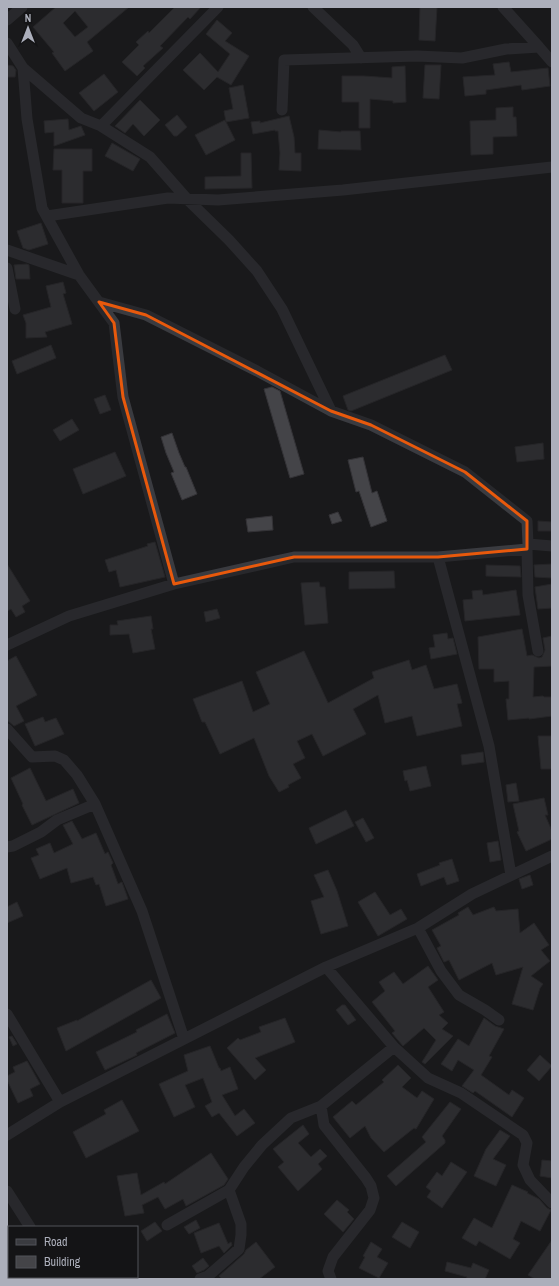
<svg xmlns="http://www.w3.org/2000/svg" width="559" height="1286" font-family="'Archivo Narrow',sans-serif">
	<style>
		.building { fill: #444448; stroke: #343337; fill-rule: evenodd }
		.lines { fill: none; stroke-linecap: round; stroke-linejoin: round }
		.minor { stroke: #3a3b40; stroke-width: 11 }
		.marked { fill: none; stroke: #e8590c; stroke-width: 3; stroke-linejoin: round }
	</style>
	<rect width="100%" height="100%" fill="#19191b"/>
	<!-- building -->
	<path class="building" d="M56,7H129L87,42L93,51L65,71L52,53L54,52L33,27ZM75,11L88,27L75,37L63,23Z
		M175,7H201L190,19L188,17L160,46L163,48L143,66L145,68L137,76L122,62L139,45L136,42L148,31L149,33Z
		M420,7H437L435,41L419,40Z
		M217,20L232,33L225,41L249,56L231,85L217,77L204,90L183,70L200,53L218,72L230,54L206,34Z
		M509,62L511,72L548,68L550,86L522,90L521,85L486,90V94L465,96L463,77L495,75L493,64Z
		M7,65L13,66L16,70L15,77H7Z
		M425,65H441L439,99L423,98Z
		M405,66L406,102L393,103V101L370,99V128H359V102H342V76H364L392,78V67Z
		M104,74L118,92L94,111L79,93Z
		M243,85L249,118L226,122L224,111L233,109L229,88Z
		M140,100L160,120L144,136L133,124L125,133L115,126Z
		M513,107V117H516L517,136L493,137V154L471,155L470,121L496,120V108Z
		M177,115L187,127L177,136H174L165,125Z
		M289,116L294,137L295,153H301V171L279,170L280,153L278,131H275V130L253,134L251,122L260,121V123Z
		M68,119L69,130L81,126L85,135L54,146V132L45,133L44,121Z
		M225,120L235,140L206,155L195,135Z
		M319,130L341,132V131H360L361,150L318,149Z
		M112,143L140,159L133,171L105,156Z
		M54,149H92V171H83V203H62V170H53Z
		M241,153H251L252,188L205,189V177L241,176Z
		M41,223L48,244L29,250L23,248L17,231Z
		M27,264L29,265L30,279H16L14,265Z
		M63,282L66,293L63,294L72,324L45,332L47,337L26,338V323L23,315L51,307L46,286Z
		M51,345L56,358L17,374L12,361Z
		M445,355L452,370L351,411L348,410L343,396Z
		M272,387L280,391L304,474L290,478L264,389Z
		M105,395L111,410L100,414L94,399Z
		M72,419L79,430L60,441L53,430Z
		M172,433L179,453L185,467H186L197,494L182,500L171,473L174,472L166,453L161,437Z
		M543,443L544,459L517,462L515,447Z
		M115,452L126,476L83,494L73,469Z
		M363,457L372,493L377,491L387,521L371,527L359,491L356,492L348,460Z
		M338,512L342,521L332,524L329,515Z
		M272,516L273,530L248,532L246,519Z
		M538,521L552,522L551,531H538Z
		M155,542L165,577L120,587L116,570L109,572L105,560L148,546L147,544Z
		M7,564L30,601L22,606L25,612L16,617L11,609L7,611Z
		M552,564V578L535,577L534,565Z
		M486,565L520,566L521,577L486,576Z
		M394,571L395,588L349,589V572Z
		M319,582L320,587H325L328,623L305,625L301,583Z
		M552,584V608L538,609L535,587Z
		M482,590L483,595L516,590L520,615L465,621L463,600L473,599L472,591Z
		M217,609L220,618L206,622L204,612Z
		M151,616L153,629H151L155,649L133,653L129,634L110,635V625H118L117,621Z
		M522,629L527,656L532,655L539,658L542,657L545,650L543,638L552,636V666L534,667L533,697L543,696L544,697H552V716L529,719V718L508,720L506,699H509V681L494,682V669H479L478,637Z
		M447,633L448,639L453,638L457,654L431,659L429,648L435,647L433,635Z
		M304,651L328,703L374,678L372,672L409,660L412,670L426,665L434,689L457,684L462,703L457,704L462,726L417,736L412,716L385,723L378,695L353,709L366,734L323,756L312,734L297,741L305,758L293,764L301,778L288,785L289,787L279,792L269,776L254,738L220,754L205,722H202L193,699L242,681L253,712L270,704L256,672Z
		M16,656L37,695L16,706L24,721L14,726L7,720V661Z
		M43,717L45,722L56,718L64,734L35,746L25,724Z
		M538,736H552V769H541Z
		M483,752L484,762L462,765L461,755Z
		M426,766L431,786L410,791L407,780L405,781L403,771Z
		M30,768L46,801L73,789L79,803L32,825L22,805L23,804L11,778Z
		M516,783L519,801L508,802L506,785Z
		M544,798L548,815H545L552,831V839L526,851L517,832L519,831L513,804Z
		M346,810L354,826L316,844L309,828Z
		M363,818L374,838L366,842L355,822Z
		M72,821L82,839L96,833L105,854L108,852L113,863L111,865L118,884L122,882L128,899L106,906L99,884L96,885L93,877L71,883L67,868L40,879L31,858L39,855L36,849L50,843L54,853L73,844L63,825Z
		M498,841L501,860L490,862L487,843Z
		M452,859L459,881L447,885L444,877L421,886L417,874L440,865L439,863Z
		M328,870L337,891L348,926L321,934L311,901L324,897L314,875Z
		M530,875L533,885L522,889L519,879Z
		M375,892L390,915L401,909L407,919L378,936L358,902Z
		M17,902L23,916L7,923V907Z
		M468,907L473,915L494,907L496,911L518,909L520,933L534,923L549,945L541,950L550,961L531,976L543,984L540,988L533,1010L512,1004L523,967L496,975L492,963L459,980L449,960L444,962L437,948L441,946L432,930L459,915L458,913Z
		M428,966L438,980L428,987L444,1012L439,1015L448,1023L442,1029L453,1036L425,1064L422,1062L436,1040L424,1028L403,1046L392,1033L395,1031L372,1002L385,991L379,982L394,972L403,984Z
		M151,980L161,998L66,1051L57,1028L77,1020V1021Z
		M342,1005H345L356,1020L348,1025L336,1010Z
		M167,1014L175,1033L136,1053L137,1055L105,1070L96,1052L137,1032L136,1030Z
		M285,1018L295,1042L255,1058L266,1070L255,1080L227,1048L238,1038L240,1040L261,1032L259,1027Z
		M484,1018L495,1026L504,1029L489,1056L492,1057L481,1075L509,1095L512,1090L524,1098L512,1117L475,1091L473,1093L462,1086L474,1070L458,1060L452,1071L441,1064L458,1039L469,1046Z
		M12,1036L17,1044L13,1046L9,1037Z
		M210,1046L219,1068H220L221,1071L230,1067L238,1089L222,1095L235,1116L244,1109L255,1123L237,1136L219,1113L212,1117L205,1106L212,1102L203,1078L185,1085L195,1107L174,1117L159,1084L188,1071L184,1055Z
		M540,1055L552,1066L539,1081L527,1070Z
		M27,1061L40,1084L30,1089L33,1096L18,1103L7,1080V1076L15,1072L13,1067Z
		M398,1065L411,1078L402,1087L417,1098L422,1091L434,1099L416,1129L414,1128L384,1152L371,1138L365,1126L350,1138L333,1117L352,1101L356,1105L384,1082L382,1080Z
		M122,1100L139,1131L86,1158L73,1132L106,1114L104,1110Z
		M450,1102L461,1109L442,1136L445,1140V1143L396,1186L387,1176L426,1142L422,1137Z
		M303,1125L309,1134L298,1143L311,1157L320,1149L327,1156L318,1164L322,1169L298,1191L278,1167L284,1162L273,1149Z
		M500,1130L510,1136L493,1159L506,1165L496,1186L474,1176L486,1149Z
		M211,1153L228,1179L224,1185L186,1206L183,1199L165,1209L158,1197L142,1205L144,1213L125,1216L117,1176L137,1173L141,1195L164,1182L165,1184Z
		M542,1160L552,1161V1178L540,1176Z
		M451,1162L467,1172L442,1208L427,1197L431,1191L426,1187L437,1172L442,1176Z
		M512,1185L528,1192L527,1193L539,1199L547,1208L551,1210L540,1231L521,1221L513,1239L520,1243L510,1259L479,1241L476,1246L462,1238L474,1218L492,1228Z
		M337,1200L349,1210L347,1212L354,1219L343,1232L324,1214Z
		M196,1220L200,1228L189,1234L184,1227Z
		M155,1222L162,1231L147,1241L141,1231Z
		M402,1222L419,1232L410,1248L392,1237Z
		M219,1223L228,1244L231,1242L232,1245L224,1253L219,1246L201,1253L194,1233Z
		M552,1240V1279H535L528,1275Z
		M256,1242L275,1267L259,1279H222L219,1276L244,1254L246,1250Z
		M371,1242L382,1249L377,1257L388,1263L379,1278L359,1268L365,1257L363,1256Z
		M203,1258L209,1266L204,1270L197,1273L192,1266Z
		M447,1262L471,1268L473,1263L489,1270L485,1279H466L467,1277L445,1271Z"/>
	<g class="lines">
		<!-- minor -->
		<path class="minor" d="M313,7L353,45L361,58
			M503,7L539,47
			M7,20L22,7
			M7,43L23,68L27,119L42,208L79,275L114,323L123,397L174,584
			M23,68L81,118L101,126L150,157L187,199L229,240L257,271L282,309L331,411
			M282,110L284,60L417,56L462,58L506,49L539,47L552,62
			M101,126L218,7
			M47,216L168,198L218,200L343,190L552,167
			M7,250L79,275
			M7,268L15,309
			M99,302L146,315L257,371L331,411L371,425L465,472L527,521L528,544
			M527,549L528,595L538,651
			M438,557L489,746L511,875
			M7,645L69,616L174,584L294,557H438L527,549L528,544L552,546
			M7,729L32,757L55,756L64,760L77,775L95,804L142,911L184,1039
			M7,847L13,846L41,832L57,820L95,804
			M418,928L441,971L459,995L485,1010L499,1020
			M326,967L394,1047L428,1078L461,1093L523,1135L527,1143L523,1165L530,1180L552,1203
			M7,1014L60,1102
			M321,1106L324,1125L366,1178L371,1186L374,1198L370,1210L333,1257L328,1271L331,1279
			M7,1135L60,1102L326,967L418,928L472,894L552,856
			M7,1191L30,1227
			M167,1225L229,1190L244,1167L262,1145L291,1118L321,1106L394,1047
			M66,1277L67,1279
			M200,1279L208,1276L239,1249L241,1235V1224L229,1190"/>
	</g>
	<!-- marked area -->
	<path d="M0 0H559V1286H0ZM99,302L146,315L331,411L371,425L465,472L527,521V549L438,557H294L174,584L123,397L114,323Z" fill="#19191b" fill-opacity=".55" fill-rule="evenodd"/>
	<path class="marked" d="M99,302L146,315L331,411L371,425L465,472L527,521V549L438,557H294L174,584L123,397L114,323Z"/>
	<!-- border -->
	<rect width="559" height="1286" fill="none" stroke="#acafbb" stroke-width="16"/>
	<!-- legend -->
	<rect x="8" y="1226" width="130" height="52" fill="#141416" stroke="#515258"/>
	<rect x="16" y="1239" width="20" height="6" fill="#3a3b40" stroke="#515258"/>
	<text x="44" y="1246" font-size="12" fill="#acafbb">Road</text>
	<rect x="16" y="1256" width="20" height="12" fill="#444448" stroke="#515258"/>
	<text x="44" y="1266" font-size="12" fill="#acafbb">Building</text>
	<!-- north arrow -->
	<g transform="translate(28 28)" stroke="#141416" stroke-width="3" paint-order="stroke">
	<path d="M0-3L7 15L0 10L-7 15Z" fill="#acafbb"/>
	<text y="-6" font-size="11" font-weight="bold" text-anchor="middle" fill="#acafbb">N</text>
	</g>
</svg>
